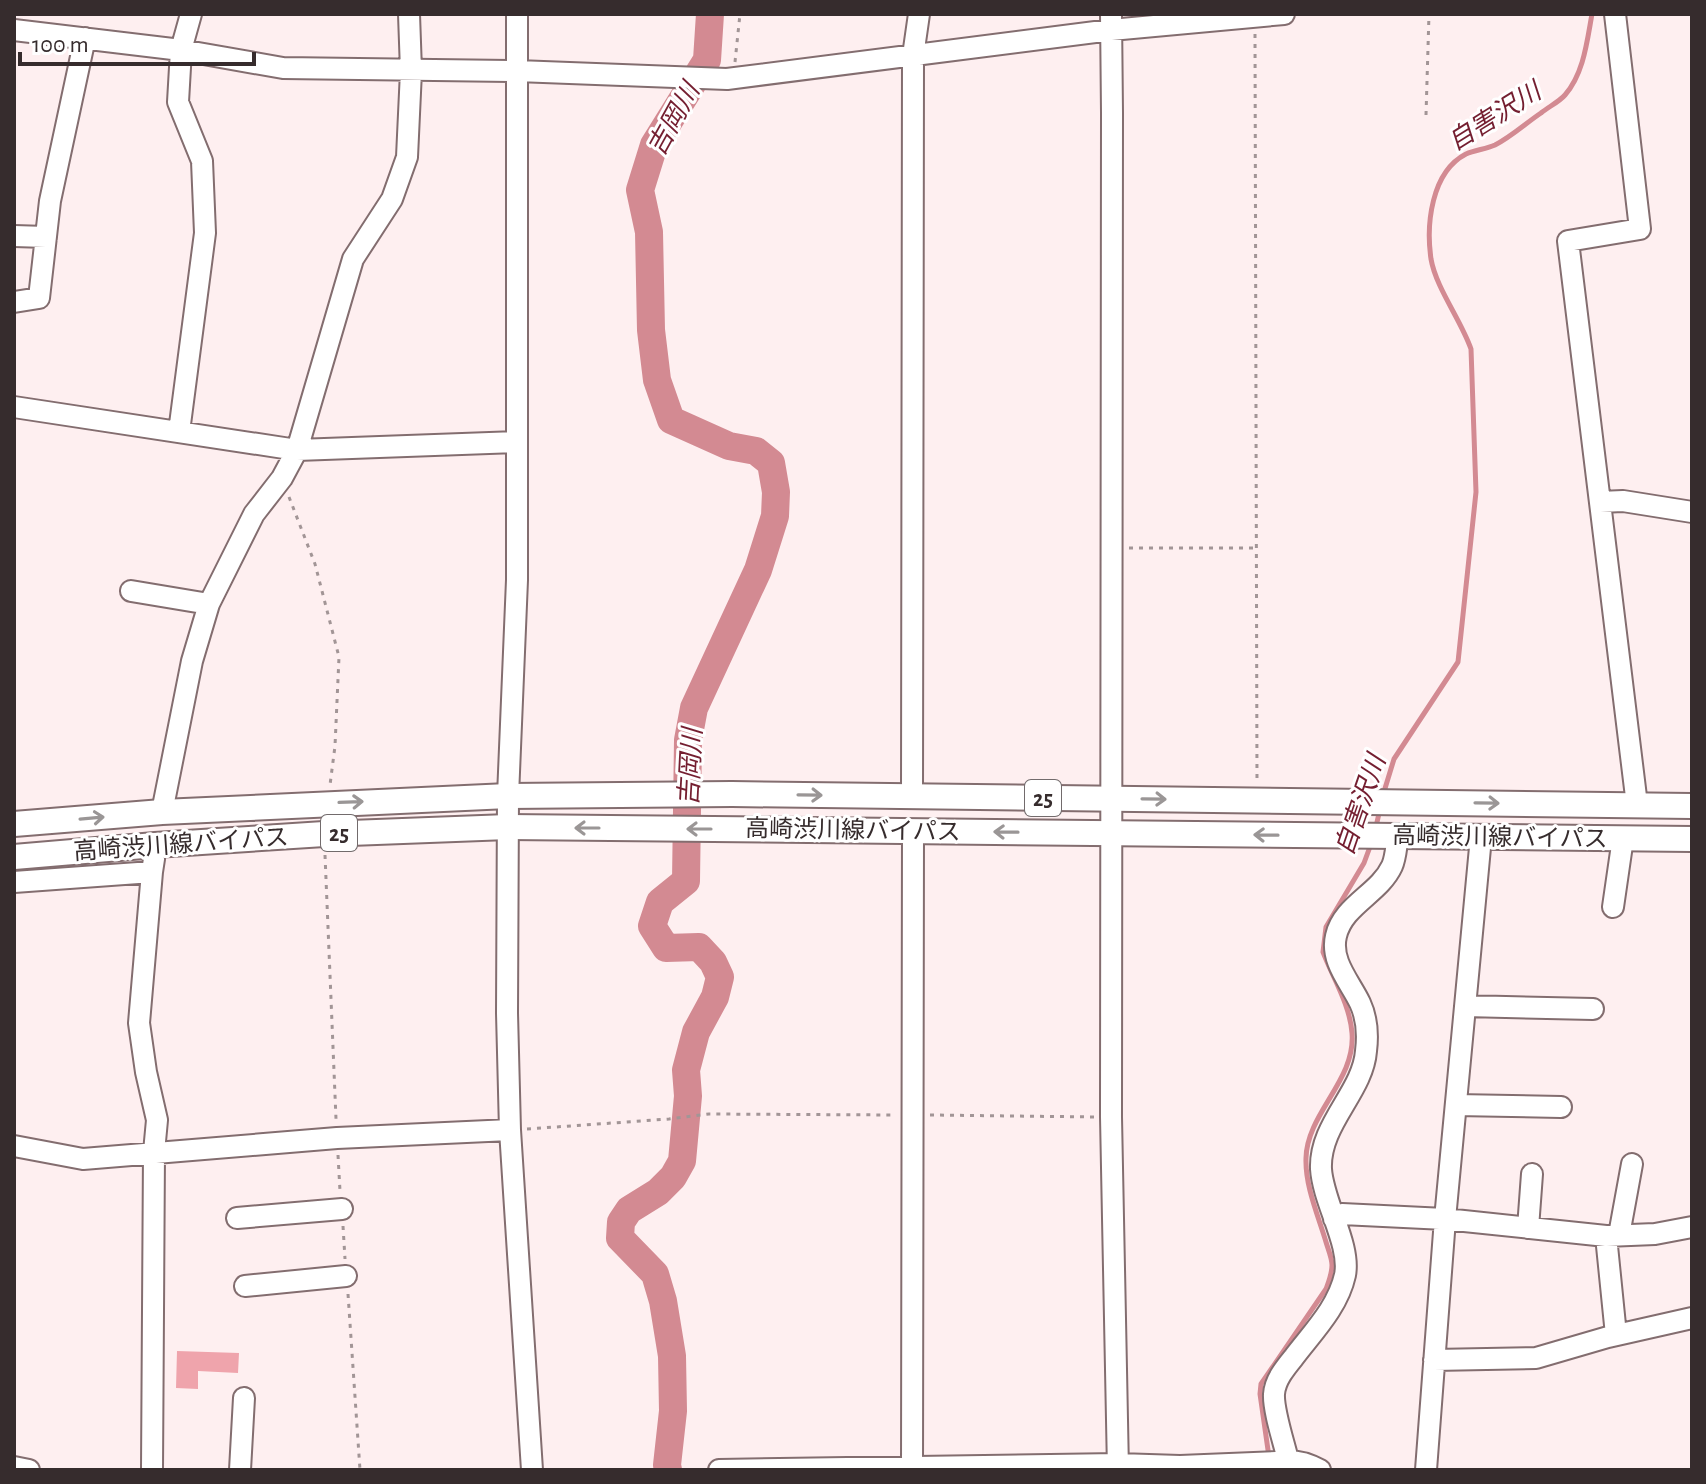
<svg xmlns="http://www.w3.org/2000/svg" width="1706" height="1484" font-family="'Alegreya Sans','Noto Sans JP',sans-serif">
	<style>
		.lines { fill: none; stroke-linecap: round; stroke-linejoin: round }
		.stream { stroke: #d38a92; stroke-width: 5 }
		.river { stroke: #d38a92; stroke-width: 28 }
		.building { fill: #efa4ac }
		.minor-casing { stroke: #836d6f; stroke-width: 24 }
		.major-casing { stroke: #836d6f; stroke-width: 28 }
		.path { stroke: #a29596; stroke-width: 3; stroke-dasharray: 4 6; stroke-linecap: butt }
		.minor { stroke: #fff; stroke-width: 20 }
		.major { stroke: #fff; stroke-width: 24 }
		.oneway { stroke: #9a9696 }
		.labels { text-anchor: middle; stroke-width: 6; stroke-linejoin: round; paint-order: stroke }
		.shield { fill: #fff; stroke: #726b6c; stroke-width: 2 }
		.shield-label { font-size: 22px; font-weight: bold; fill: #362c2d }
		.street-label { font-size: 24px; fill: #362c2d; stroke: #fff }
		.water-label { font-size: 26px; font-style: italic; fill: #741e30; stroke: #fff }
	</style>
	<rect width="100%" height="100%" fill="#feeff0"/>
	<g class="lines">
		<!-- stream -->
		<path class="stream" d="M1383,795L1394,759L1458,662L1476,492L1471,349C1461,320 1436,288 1431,259C1426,225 1431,172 1466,154C1475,150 1486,149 1495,145C1511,137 1526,123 1541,113C1548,107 1559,102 1565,95C1584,73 1587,41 1592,14
			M1375,831L1380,809
			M1269,1457L1260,1394L1261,1384L1326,1289C1329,1281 1332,1274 1332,1265C1332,1258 1328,1249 1326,1242C1318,1215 1305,1186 1306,1158C1307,1113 1356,1080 1352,1033C1350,1005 1333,978 1323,952L1326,927L1364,863L1371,844"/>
		<!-- river -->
		<path class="river" d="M668,1470L667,1465L673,1411L672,1356L663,1301L655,1274L620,1238L621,1222L629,1210L658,1192L673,1177L682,1161L688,1096L686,1070L696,1032L715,997L720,977L713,962L699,947L666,948L652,926L660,902L686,881L688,740L694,708L758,570L775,516L776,492L771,463L756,451L729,446L671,420L657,380L651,330L649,232L640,190L654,145L707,60L710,14"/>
	</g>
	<!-- building -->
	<path class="building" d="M177,1351L239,1353L238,1373L198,1371V1389L176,1388Z"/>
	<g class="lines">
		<!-- minor casing -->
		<g class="minor-casing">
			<path id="minor" d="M517,14V580L508,796L507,1013L510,1130L532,1470
				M1111,14L1112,113L1111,1117L1118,1470
				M1615,14L1640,229L1568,241L1637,805
				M14,30L181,50L283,68L517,71L727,79L1111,30L1284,14
				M14,236L46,237
				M14,302L39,298L50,201L85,38
				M14,407L297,450L517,442
				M179,432L205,233L202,161L178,102L181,50L191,14
				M1600,502L1623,501L1692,512
				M131,591L209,604
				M912,796L913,56L919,14
				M162,812L192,661L209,604L254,514L282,478L297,450L353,259L392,199L407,157L411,71L409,14
				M14,882L152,872L154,859
				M1613,907L1623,838
				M1465,1006L1593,1009
				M1456,1105L1561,1107
				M14,1146L83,1159L337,1138L510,1130
				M237,1218L342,1209
				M1334,1219L1342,1214L1445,1219L1606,1236L1655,1234L1692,1227
				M1528,1228L1532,1174
				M1619,1235L1632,1164
				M1606,1236L1616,1335
				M245,1286L346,1276
				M1434,1360L1536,1358L1608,1337L1692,1318
				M1288,1460C1284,1443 1273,1410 1274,1394C1275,1380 1285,1368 1294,1357C1313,1332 1338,1307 1345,1275C1351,1245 1323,1202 1321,1169C1319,1124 1363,1092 1366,1051C1368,1035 1367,1018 1360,1003C1350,982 1330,961 1336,936C1343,905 1379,894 1392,866C1396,857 1396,846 1398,836
				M14,1467L29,1470
				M152,1470L154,1152L157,1120L146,1072L139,1023L152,872
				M240,1470L244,1398
				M719,1470L1118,1464L1180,1466L1276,1462C1292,1459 1306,1462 1320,1470
				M912,1470L913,831
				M1426,1470L1445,1219L1481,837"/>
		</g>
		<!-- major casing -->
		<g class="major-casing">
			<path id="major" d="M14,824L162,812L508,796L732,794L1692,806
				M14,857L155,845L324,834L508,827L1692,839"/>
		</g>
		<!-- path -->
		<path class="path" d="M1255,34L1257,782
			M735,62L740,14
			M1426,115L1429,14
			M289,497L315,564L339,657L335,746L330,785
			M1129,548H1257
			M325,855L336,1119
			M930,1115L1095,1117
			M527,1129L669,1119L709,1114L895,1115
			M338,1155L340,1191
			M343,1226L345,1259
			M348,1294L360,1470"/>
		<!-- minor -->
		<use href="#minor" class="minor"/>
		<!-- major -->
		<use href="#major" class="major"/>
	</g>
	<!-- one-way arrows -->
	<defs><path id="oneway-shaft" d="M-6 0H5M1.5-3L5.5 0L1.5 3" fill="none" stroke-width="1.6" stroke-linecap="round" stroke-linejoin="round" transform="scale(2)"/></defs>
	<g class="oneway">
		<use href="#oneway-shaft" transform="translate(810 795) rotate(1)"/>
		<use href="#oneway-shaft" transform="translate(1154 799) rotate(1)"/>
		<use href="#oneway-shaft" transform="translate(351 802) rotate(-2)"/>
		<use href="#oneway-shaft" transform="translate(1487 803) rotate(1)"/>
		<use href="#oneway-shaft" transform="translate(92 818) rotate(-5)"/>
		<use href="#oneway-shaft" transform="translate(587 828) rotate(-180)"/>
		<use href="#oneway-shaft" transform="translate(699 829) rotate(-180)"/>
		<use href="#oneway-shaft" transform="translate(1006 832) rotate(-179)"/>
		<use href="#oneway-shaft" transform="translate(1266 835) rotate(-179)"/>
	</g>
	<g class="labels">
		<!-- shield labels -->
		<g class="shield">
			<rect x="1025" y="780" width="36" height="36" rx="6"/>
			<rect x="321" y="815" width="36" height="36" rx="6"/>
		</g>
		<g class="shield-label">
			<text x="1043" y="806">25</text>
			<text x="339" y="841">25</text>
		</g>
		<!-- street labels -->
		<g class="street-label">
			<text transform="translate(853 830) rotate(1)" y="8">高崎渋川線バイパス</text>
			<text transform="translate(1500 837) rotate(1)" y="8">高崎渋川線バイパス</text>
			<text transform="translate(181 844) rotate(-4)" y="8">高崎渋川線バイパス</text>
		</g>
		<!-- water labels -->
		<g class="water-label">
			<text transform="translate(1494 116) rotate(-32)" y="9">自害沢川</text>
			<text transform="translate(673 119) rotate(-61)" y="9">吉岡川</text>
			<text transform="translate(690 767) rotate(-87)" y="9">吉岡川</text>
			<text transform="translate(1360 805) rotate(-71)" y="9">自害沢川</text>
		</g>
	</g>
	<!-- border -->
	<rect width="1706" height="1484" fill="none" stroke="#362c2d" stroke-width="32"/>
	<!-- scale -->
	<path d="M20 52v12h234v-12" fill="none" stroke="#362c2d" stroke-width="4"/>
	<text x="32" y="52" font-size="24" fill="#362c2d" stroke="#ffffff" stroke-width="6" paint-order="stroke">100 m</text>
</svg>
